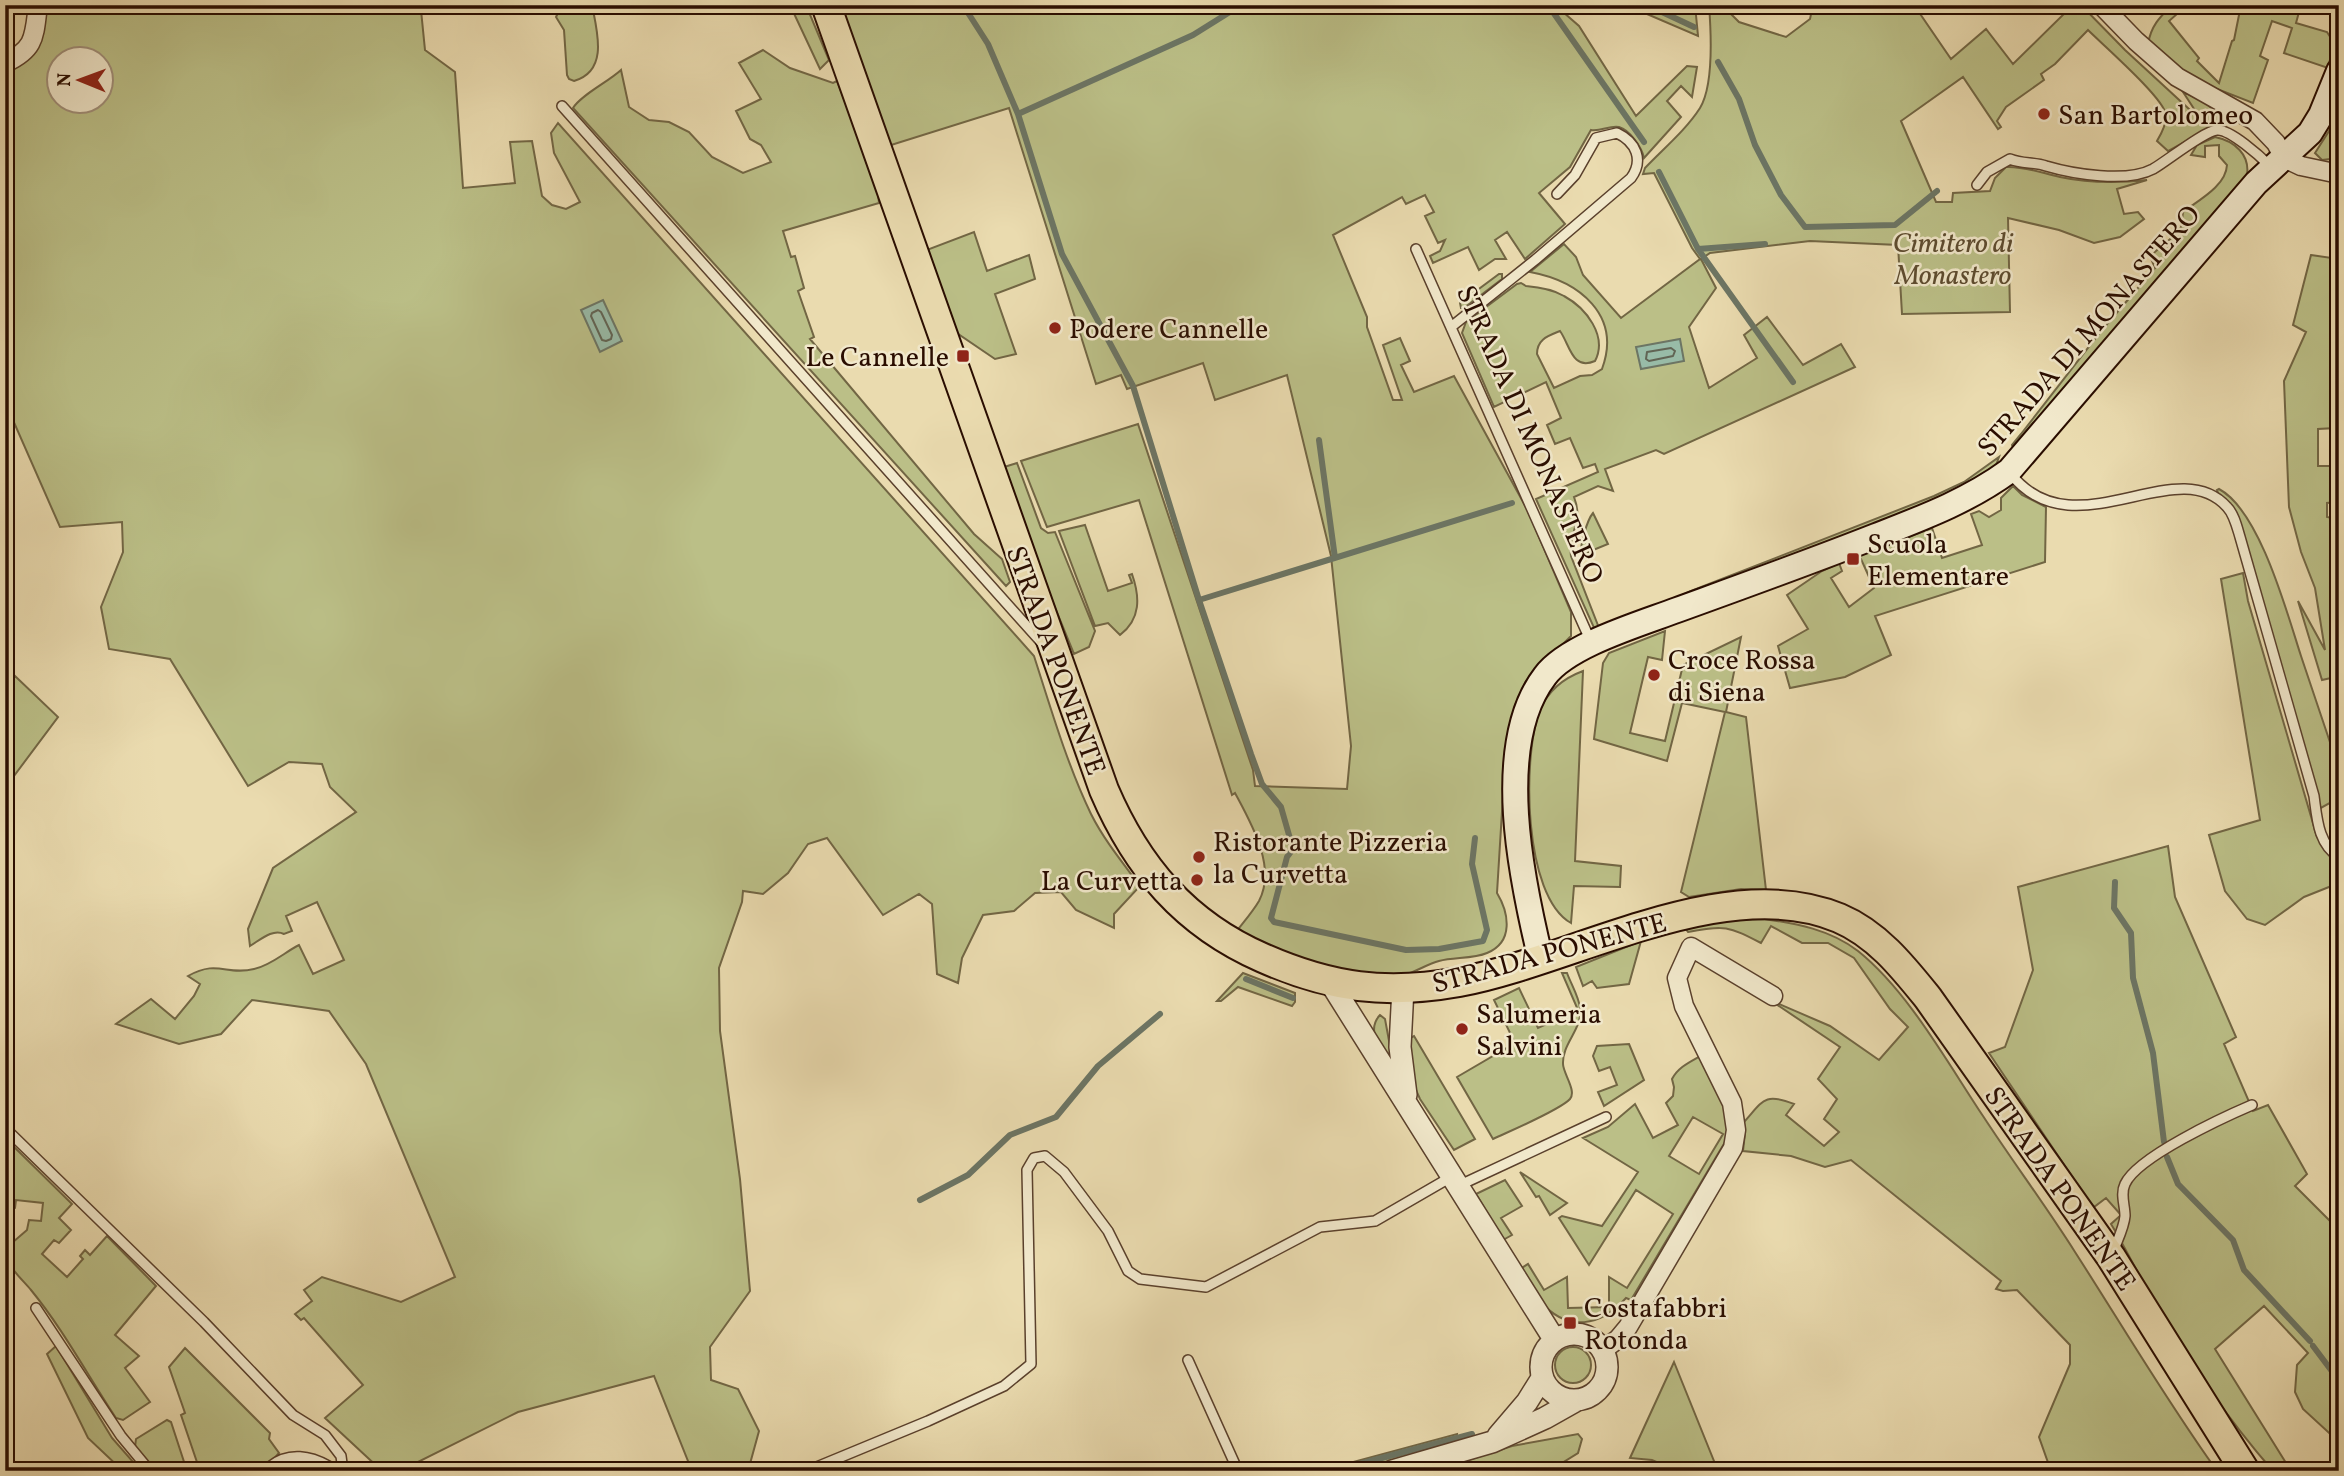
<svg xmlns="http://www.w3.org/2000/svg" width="2344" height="1476" font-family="Vollkorn,serif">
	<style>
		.green { fill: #bbbf87; stroke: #726644; stroke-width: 2; fill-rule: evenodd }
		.water { fill: #98bba7; stroke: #6c7564; stroke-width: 2 }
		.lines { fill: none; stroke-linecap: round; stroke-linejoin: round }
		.shore { stroke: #616454; stroke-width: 2 }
		.stream { stroke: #6c7564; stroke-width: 6 }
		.service-casing { stroke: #5a402c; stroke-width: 12 }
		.minor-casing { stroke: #5a402c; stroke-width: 21 }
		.tertiary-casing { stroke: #5a402c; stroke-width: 24 }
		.secondary-casing { stroke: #2a0d00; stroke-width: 28 }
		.primary-casing { stroke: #2a0d00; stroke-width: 32 }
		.service { stroke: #f1e8cb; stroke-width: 9 }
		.minor { stroke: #f1e8cb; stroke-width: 18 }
		.tertiary { stroke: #f1e8cb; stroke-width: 21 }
		.secondary { stroke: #f1e8cb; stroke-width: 24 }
		.primary { stroke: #eadbaf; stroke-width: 28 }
		.poi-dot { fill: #8f2418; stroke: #f1e8cb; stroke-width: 2.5 }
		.labels { text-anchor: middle; stroke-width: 5; stroke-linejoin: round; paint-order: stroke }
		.poi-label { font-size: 28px; fill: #2a0d00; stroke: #f1e8cb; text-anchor: start }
		.park-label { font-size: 28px; font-style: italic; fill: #5d4b2f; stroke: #f1e8cb }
		.street-label { font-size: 28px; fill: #2a0d00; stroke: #f1e8cb }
	</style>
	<rect width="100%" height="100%" fill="#eadbaf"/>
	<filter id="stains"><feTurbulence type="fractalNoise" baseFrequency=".00286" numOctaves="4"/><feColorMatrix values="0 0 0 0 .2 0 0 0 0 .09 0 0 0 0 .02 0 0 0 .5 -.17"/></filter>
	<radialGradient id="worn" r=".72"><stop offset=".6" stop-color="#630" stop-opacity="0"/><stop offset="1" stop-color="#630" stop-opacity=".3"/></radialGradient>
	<!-- green -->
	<path class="green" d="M43,5H450L421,10L425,50L455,72L463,188L515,183L510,142L532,141L542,196L552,205L566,209L580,202L554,153L551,133L558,123L1034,656C1051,709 1067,764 1091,814C1104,840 1123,863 1140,886L1114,914V928L1076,910L1061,892L1035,893L1014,911L983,915L962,958L958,983L937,974L932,904L919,894L883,915L827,838L808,844L788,873L763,894L743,891L742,902L719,968L720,1031L740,1179L750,1291L710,1347L711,1380L738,1389L759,1431L748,1471H692L654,1376L518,1412L400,1471H382L325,1418L363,1385L304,1318L301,1320L295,1314L312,1301L304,1290L322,1277L401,1302L455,1277L366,1064L329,1011L252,1000L221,1034L179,1044L116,1024L151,999L175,1019L194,996L200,984L188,976C218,959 226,976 254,969C270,966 285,952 299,945L313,974L344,960L317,902L286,916L292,931L284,934C273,928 260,940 250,946L248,929L273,868L356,812L330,787L322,764L289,762L248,786L170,659L109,649L101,607L123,552L122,522L60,527L5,402V70ZM60,60H102V102H60Z
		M562,5H592C597,31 609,71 574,81L569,79L567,75L564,30L556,17Z
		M790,5H806L829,60L820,69Z
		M839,5H1555L1579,26L1636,116L1687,66L1697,67L1692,97L1681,86L1667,101L1681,117L1644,158C1642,148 1630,130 1619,127C1610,125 1600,132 1591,130L1570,167L1539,193L1565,224L1525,259L1507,232L1495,240L1506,259H1495L1479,270L1468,247L1433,263L1430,256L1440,251L1445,240L1438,243L1425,216L1434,212L1425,195L1406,204L1402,197L1333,235L1367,317V327L1393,400H1402L1383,345L1400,338L1410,361L1401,365L1414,392L1454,376L1528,511L1571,612V636L1526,681L1515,705L1509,735L1504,779L1497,893C1509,913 1514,942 1487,953C1473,959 1454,957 1439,961C1427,964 1416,972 1404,975L1334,971L1233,936C1241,925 1252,913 1259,901C1277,867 1251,823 1235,793L1232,795L1139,500L1047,527L1021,461L1138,424L1253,770L1255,786L1347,789L1351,746L1331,556L1287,375L1215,400L1203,363L1127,389L1121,375L1096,384L1009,108L888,146Z
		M1626,5H1695L1698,36Z
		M1709,5H1722L1739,22L1786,37L1810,19L1813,5H1914L1951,59L1986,29L2013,64L2073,5H2081L2125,50L2202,121L2183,92L2204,101L2224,120L2168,151L2157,141C2161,134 2167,124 2166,115C2165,99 2103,45 2088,30L2055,64L2041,74L2044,80L2006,107L1997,121L2001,127L1998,129L1963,77L1901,121L1936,202H1952L1953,193L1990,191L1995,178L2006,167C2024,166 2042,173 2060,177C2088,183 2119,183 2147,180L2117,189L2124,214L2138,212L2144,219L2120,237L2094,243L2059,230L2008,218L2010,312L1902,314L1898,245L1810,241L1710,253L1701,259L1716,288L1689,327L1709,388L1757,358L1744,335L1767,317L1803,365L1841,344L1855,367L1664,454L1656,450L1605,469L1613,491L1598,486L1574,497C1584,523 1568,531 1571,556L1599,628L1595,630L1536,499L1598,472L1595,464L1583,468L1570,438L1555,444L1547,425L1561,418L1546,382L1494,407L1462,333L1466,322L1517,284L1521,283L1526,286C1538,287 1554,290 1564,296C1586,308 1608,336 1595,361C1572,371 1570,345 1560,331C1548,336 1537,339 1537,354L1554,388L1580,376L1592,375L1602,369C1622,315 1579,281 1530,272L1564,244L1576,257L1583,275L1621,318L1700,259L1692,248L1654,173L1643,174L1645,168C1663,149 1686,130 1700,108C1714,85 1711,31 1709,5Z
		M2172,5H2187L2169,21L2199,58L2197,61L2219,83L2232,41L2234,40L2241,5H2338C2327,15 2313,13 2299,12L2296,23L2327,32L2334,43L2328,68L2284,53L2292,28L2272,21L2260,56L2268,60L2253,103L2181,75L2148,44C2151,26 2159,18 2172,5Z
		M763,50L790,68L833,83L837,81L877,185L879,203L783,231L791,257L795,256L804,288L798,291L814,337L810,339L974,534L1002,559L1010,582L1006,586L573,108C581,95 608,82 621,70L629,107L649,120L669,122L689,132L712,157L743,173L771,162L761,145L750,139L736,111L761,99L739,63Z
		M2336,111L2339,158L2322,160L2315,153L2329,131Z
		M2215,137C2235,141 2250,155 2247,175L2013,448L2012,445L2021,434L2102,330L2155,268L2150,256L2175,235L2181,227L2183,212C2199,200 2226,186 2227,165L2219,156V145L2205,146V157L2191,155L2197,145Z
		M974,232L987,271L1029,255L1035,279L995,294L1016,354L995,359L951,329L924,251Z
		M2311,255L2339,259V383L2336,384V428L2318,429V466H2337V502L2327,503V517L2332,518L2334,663L2339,668V683L2334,681V700L2331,678L2322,680L2298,601L2325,650L2315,588L2301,552L2289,507L2284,381L2306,332L2293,325Z
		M1499,274H1502V279L1464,308H1461L1460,303Z
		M1999,457L1995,468L1947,496L1658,606L1691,591L1934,496L1964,482Z
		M1017,463L1041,528L1048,533L1055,532L1095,631L1089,647L1074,654L1026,537L1001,468Z
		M2013,486L2022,495L2046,507L2045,562L1875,616L1891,655L1845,677L1790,688L1778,646L1808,629L1787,595L1822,571L1839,563L1842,571L1831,578L1849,607L1874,588L1861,559L1848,564L1847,560L1932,528L1942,558L1982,545L1971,514L1979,511L1989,517L2001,510V498Z
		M2219,489C2260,511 2287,613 2301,656C2314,694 2326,731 2339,769V798L2319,809L2232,507L2218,493L2217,490Z
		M1593,513L1608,544L1581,555C1580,545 1587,520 1593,513Z
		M1085,525L1108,591L1132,583L1129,575L1132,574C1140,597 1141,619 1120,635L1108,623L1095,626L1059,531Z
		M2243,573L2248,601L2317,837L2339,867V883L2304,897L2265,925L2247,919L2225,891L2209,835L2260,820L2221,579Z
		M1665,631L1662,660L1648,657L1630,733L1665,741L1683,665L1741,637L1726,712L1746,717L1766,890L1741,889L1689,897L1681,892L1725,712L1682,703L1667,761L1594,739L1603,663L1609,653Z
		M1583,671L1575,861L1621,866L1620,887L1574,886L1571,923C1523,896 1522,756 1540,710C1548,691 1564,678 1583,671Z
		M15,676L58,717L5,788V689Z
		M2168,846L2175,897L2236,1037L2224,1044L2253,1111L2268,1105L2307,1174L2295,1186L2339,1230V1442L2303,1409L2295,1392L2297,1365L2308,1353L2264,1306L2215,1349L2291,1471H2273C2226,1417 2185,1357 2150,1295C2137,1272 2125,1247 2111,1224L2121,1215L2106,1198L2094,1207L2085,1196L1989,1053L2005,1047L2033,970L2018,887Z
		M1763,919C1796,923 1831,930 1858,951C1908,991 1947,1062 1983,1116C2013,1162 2046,1206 2075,1252C2122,1325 2166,1400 2217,1471H2051L2039,1437L2070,1364V1345L2017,1290L2003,1291L1996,1289L2001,1281L1851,1160L1825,1167L1791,1156L1743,1151L1745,1133L1744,1122C1763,1101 1764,1092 1794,1104L1786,1115L1824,1146L1839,1132L1824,1119L1837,1099L1818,1079L1840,1047L1770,1000L1830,1026L1879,1060L1908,1027L1890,1009L1854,958L1828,943H1802L1771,926L1761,943C1728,926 1725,925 1688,932L1685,928L1718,921Z
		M1641,941L1629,984L1597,988L1592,981L1583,986L1576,967Z
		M1243,973L1295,993V1002L1292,1006L1238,987L1221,1001H1217Z
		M1562,973H1567C1571,984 1579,997 1580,1008C1583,1029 1562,1043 1563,1064C1563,1073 1577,1091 1570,1099C1560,1110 1510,1131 1493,1139L1457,1077L1515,1043L1494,1000L1519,988L1538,1028L1578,1010Z
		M1380,1015L1385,1019L1394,1068C1384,1053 1364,1032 1380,1015Z
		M1414,1036L1475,1139L1454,1150L1420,1099L1411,1079L1410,1038Z
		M1629,1044L1644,1080L1604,1106L1598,1092L1617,1085L1610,1067L1599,1071L1593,1056L1597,1046Z
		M1702,1055L1727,1107L1728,1137L1631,1300L1626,1298C1601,1326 1568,1333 1541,1302C1533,1293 1527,1280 1520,1269L1528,1264L1544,1290L1567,1277L1568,1308L1609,1307V1277L1627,1288L1673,1214L1636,1190L1589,1265L1559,1218L1562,1216L1602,1226L1638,1172L1583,1138L1608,1127L1635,1104L1653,1138L1678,1125L1666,1103L1673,1096L1674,1087L1672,1079C1678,1067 1690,1062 1702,1055ZM1693,1117L1723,1134L1699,1174L1669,1156Z
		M5,1138L72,1204L59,1218L71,1230L59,1243L54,1240L42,1254L67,1277L83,1259L80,1256L85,1250L90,1255L107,1236L156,1286L115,1335L139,1356L125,1368L150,1402L123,1420L116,1418C88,1376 63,1329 31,1290C21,1278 5,1265 5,1249L27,1230L29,1220L41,1221L43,1203L16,1200L15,1208L5,1210Z
		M1520,1172L1567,1203L1550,1215L1539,1196L1536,1197Z
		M1505,1180L1522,1206L1501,1218L1512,1235L1503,1240L1476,1194Z
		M56,1346L112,1438L141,1471H123L88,1438L47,1354Z
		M1555 1365a18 18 0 1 1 36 0a18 18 0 1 1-36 0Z
		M185,1348L270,1433L269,1439L279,1453L263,1471H200L181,1415L185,1413L169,1367Z
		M1674,1362L1718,1471H1677L1652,1460L1630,1458Z
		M167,1420L171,1422L187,1471H156L135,1447L136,1439Z
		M1457,1434L1456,1443L1355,1471H1320Z
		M1578,1434L1582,1439L1578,1453L1549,1471H1434L1512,1446Z"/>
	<!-- water -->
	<path class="water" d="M603,300L622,341L600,352L581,310Z
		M1680,339L1684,361L1641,369L1636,347Z"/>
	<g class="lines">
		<!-- shore -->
		<path class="shore" d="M598,310L601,312L612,335L611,339L606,341L602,340L591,316L592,313Z
			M1671,348L1675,351L1673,356L1649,361L1646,359L1647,352Z"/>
		<!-- stream -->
		<path class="stream" d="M963,5L988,44L1018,114L1062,254L1133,386L1199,600L1251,754L1262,784L1281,807L1293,849L1287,857L1271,918L1274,922L1406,950L1439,949L1483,941L1487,930L1472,864L1475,838
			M1548,5L1644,142
			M1647,5L1694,27
			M1718,62L1739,99L1755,145L1781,195L1805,227L1895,225L1937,191
			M1018,114L1193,35L1241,5
			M1659,172L1698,249L1793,382
			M1698,249L1765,244
			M1319,440L1335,558
			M1199,600L1512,503
			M2115,882L2114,908L2131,933L2133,978L2153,1053L2164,1142
			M1246,979L1293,998
			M2167,1157L2178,1184L2233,1240L2244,1270L2310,1341
			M920,1200L968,1175L1010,1135L1056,1117L1098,1066L1160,1014
			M2313,1346L2334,1374
			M2339,1369L2334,1374L2333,1407L2339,1414
			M1333,1471L1472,1434"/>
		<!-- service casing -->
		<g class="service-casing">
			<path id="service" d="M562,106L1042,643
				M1977,185L1987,172L2010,159C2022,164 2034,162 2046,166C2073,174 2127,183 2153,169C2167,161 2204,131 2217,130C2230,129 2261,157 2270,166
				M1416,249L1591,642
				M1451,327L1535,260L1631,178C1644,160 1636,142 1617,133L1596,138L1575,175L1557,194
				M2010,473C2073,554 2176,450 2227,507C2234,514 2237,527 2240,537L2314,796C2317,818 2318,844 2339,857
				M5,1128L204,1322L293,1415L325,1435L341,1456L343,1471
				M1458,1186L1606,1117
				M2113,1252C2117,1241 2124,1228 2125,1216C2125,1205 2120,1194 2125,1184C2137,1157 2224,1117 2252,1105
				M36,1308L121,1436L150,1471
				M1188,1360L1238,1471
				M807,1471L928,1421L1004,1386L1031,1364L1027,1170L1034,1158L1045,1156L1064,1172L1108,1231L1128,1271L1140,1279L1206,1287L1320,1227L1375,1221L1451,1177"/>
		</g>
		<!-- minor casing -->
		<g class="minor-casing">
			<path id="minor" d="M2101,5L2136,41L2177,77L2255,121L2276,143L2284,158L2301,166L2339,174
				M5,63C36,49 34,36 38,5
				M1603,1350L1618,1339L1628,1327L1733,1148L1736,1130L1732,1103L1684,1006L1677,978L1691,947L1773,996"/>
		</g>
		<!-- tertiary casing -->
		<g class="tertiary-casing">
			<path id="tertiary" d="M1330,982L1554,1339
				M1403,988L1400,1047L1406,1095
				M1541 1367a33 33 0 1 1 66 0a33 33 0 1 1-66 0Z
				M1498,1436L1527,1402L1542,1378
				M274,1471C290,1458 309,1462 325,1471
				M1392,1471L1492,1442L1545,1418L1577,1400"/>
		</g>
		<!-- secondary casing -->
		<g class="secondary-casing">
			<path id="secondary" d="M1541,960C1522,882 1492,745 1545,676C1568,645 1640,624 1677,610C1743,586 1810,562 1876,536C1922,518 1968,501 2009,471L2256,183L2310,133L2321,115L2339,71"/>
		</g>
		<!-- primary casing -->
		<g class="primary-casing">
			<path id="primary" d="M826,5L1104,790C1137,867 1185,924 1263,958C1331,988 1386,995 1459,982C1573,961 1725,870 1839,918C1877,934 1903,967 1928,998L2111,1257L2245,1471"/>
		</g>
		<!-- service -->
		<use href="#service" class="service"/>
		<!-- minor -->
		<use href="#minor" class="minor"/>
		<!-- tertiary -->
		<use href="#tertiary" class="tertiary"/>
		<!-- secondary -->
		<use href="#secondary" class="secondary"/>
		<!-- primary -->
		<use href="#primary" class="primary"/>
	</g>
	<!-- markers -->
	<g class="poi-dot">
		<circle cx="2044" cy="114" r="7"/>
		<circle cx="1055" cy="328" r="7"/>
		<rect x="956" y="349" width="14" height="14" rx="3.5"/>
		<rect x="1846" y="552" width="14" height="14" rx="3.5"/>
		<circle cx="1654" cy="675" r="7"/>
		<circle cx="1199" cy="857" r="7"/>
		<circle cx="1197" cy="880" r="7"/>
		<circle cx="1462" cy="1029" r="7"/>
		<rect x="1563" y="1316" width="14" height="14" rx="3.5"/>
	</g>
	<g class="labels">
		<!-- poi labels -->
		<g class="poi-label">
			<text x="2058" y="124">San Bartolomeo</text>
			<text x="1069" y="338">Podere Cannelle</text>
			<text x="949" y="366" text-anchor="end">Le Cannelle</text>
			<text x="1867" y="553">Scuola<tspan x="1867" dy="32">Elementare</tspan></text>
			<text x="1668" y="669">Croce Rossa<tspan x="1668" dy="32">di Siena</tspan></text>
			<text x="1213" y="851">Ristorante Pizzeria<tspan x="1213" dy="32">la Curvetta</tspan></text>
			<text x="1183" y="890" text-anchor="end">La Curvetta</text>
			<text x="1476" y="1023">Salumeria<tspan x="1476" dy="32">Salvini</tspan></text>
			<text x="1584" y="1317">Costafabbri<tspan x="1584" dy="32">Rotonda</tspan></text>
		</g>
		<!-- park labels -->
		<g class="park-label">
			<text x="1953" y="252">Cimitero di<tspan x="1953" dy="32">Monastero</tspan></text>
		</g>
		<!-- street labels -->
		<g class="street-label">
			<text transform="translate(2088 330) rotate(-49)" y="10">STRADA DI MONASTERO</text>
			<text transform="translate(1531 434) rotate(66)" y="10">STRADA DI MONASTERO</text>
			<text transform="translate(1057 660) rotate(70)" y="10">STRADA PONENTE</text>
			<text transform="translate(1549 952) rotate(-15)" y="10">STRADA PONENTE</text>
			<text transform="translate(2061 1188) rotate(55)" y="10">STRADA PONENTE</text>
		</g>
	</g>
	<!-- margin -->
	<rect width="2344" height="1476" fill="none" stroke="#eadbaf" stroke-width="28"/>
	<rect x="7" y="7" width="2330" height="1462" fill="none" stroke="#2a0d00" stroke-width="3.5"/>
	<rect x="14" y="14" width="2316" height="1448" fill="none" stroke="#2a0d00" stroke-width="2"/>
	<!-- north arrow -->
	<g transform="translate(80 80) rotate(271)"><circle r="33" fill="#f1e8cb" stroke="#a1907a" stroke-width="2"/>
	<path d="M0-5L12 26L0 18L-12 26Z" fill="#8f2418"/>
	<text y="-10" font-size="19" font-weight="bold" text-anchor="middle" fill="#2a0d00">N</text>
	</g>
	<rect width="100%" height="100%" filter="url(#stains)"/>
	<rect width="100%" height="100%" fill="url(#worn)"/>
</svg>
